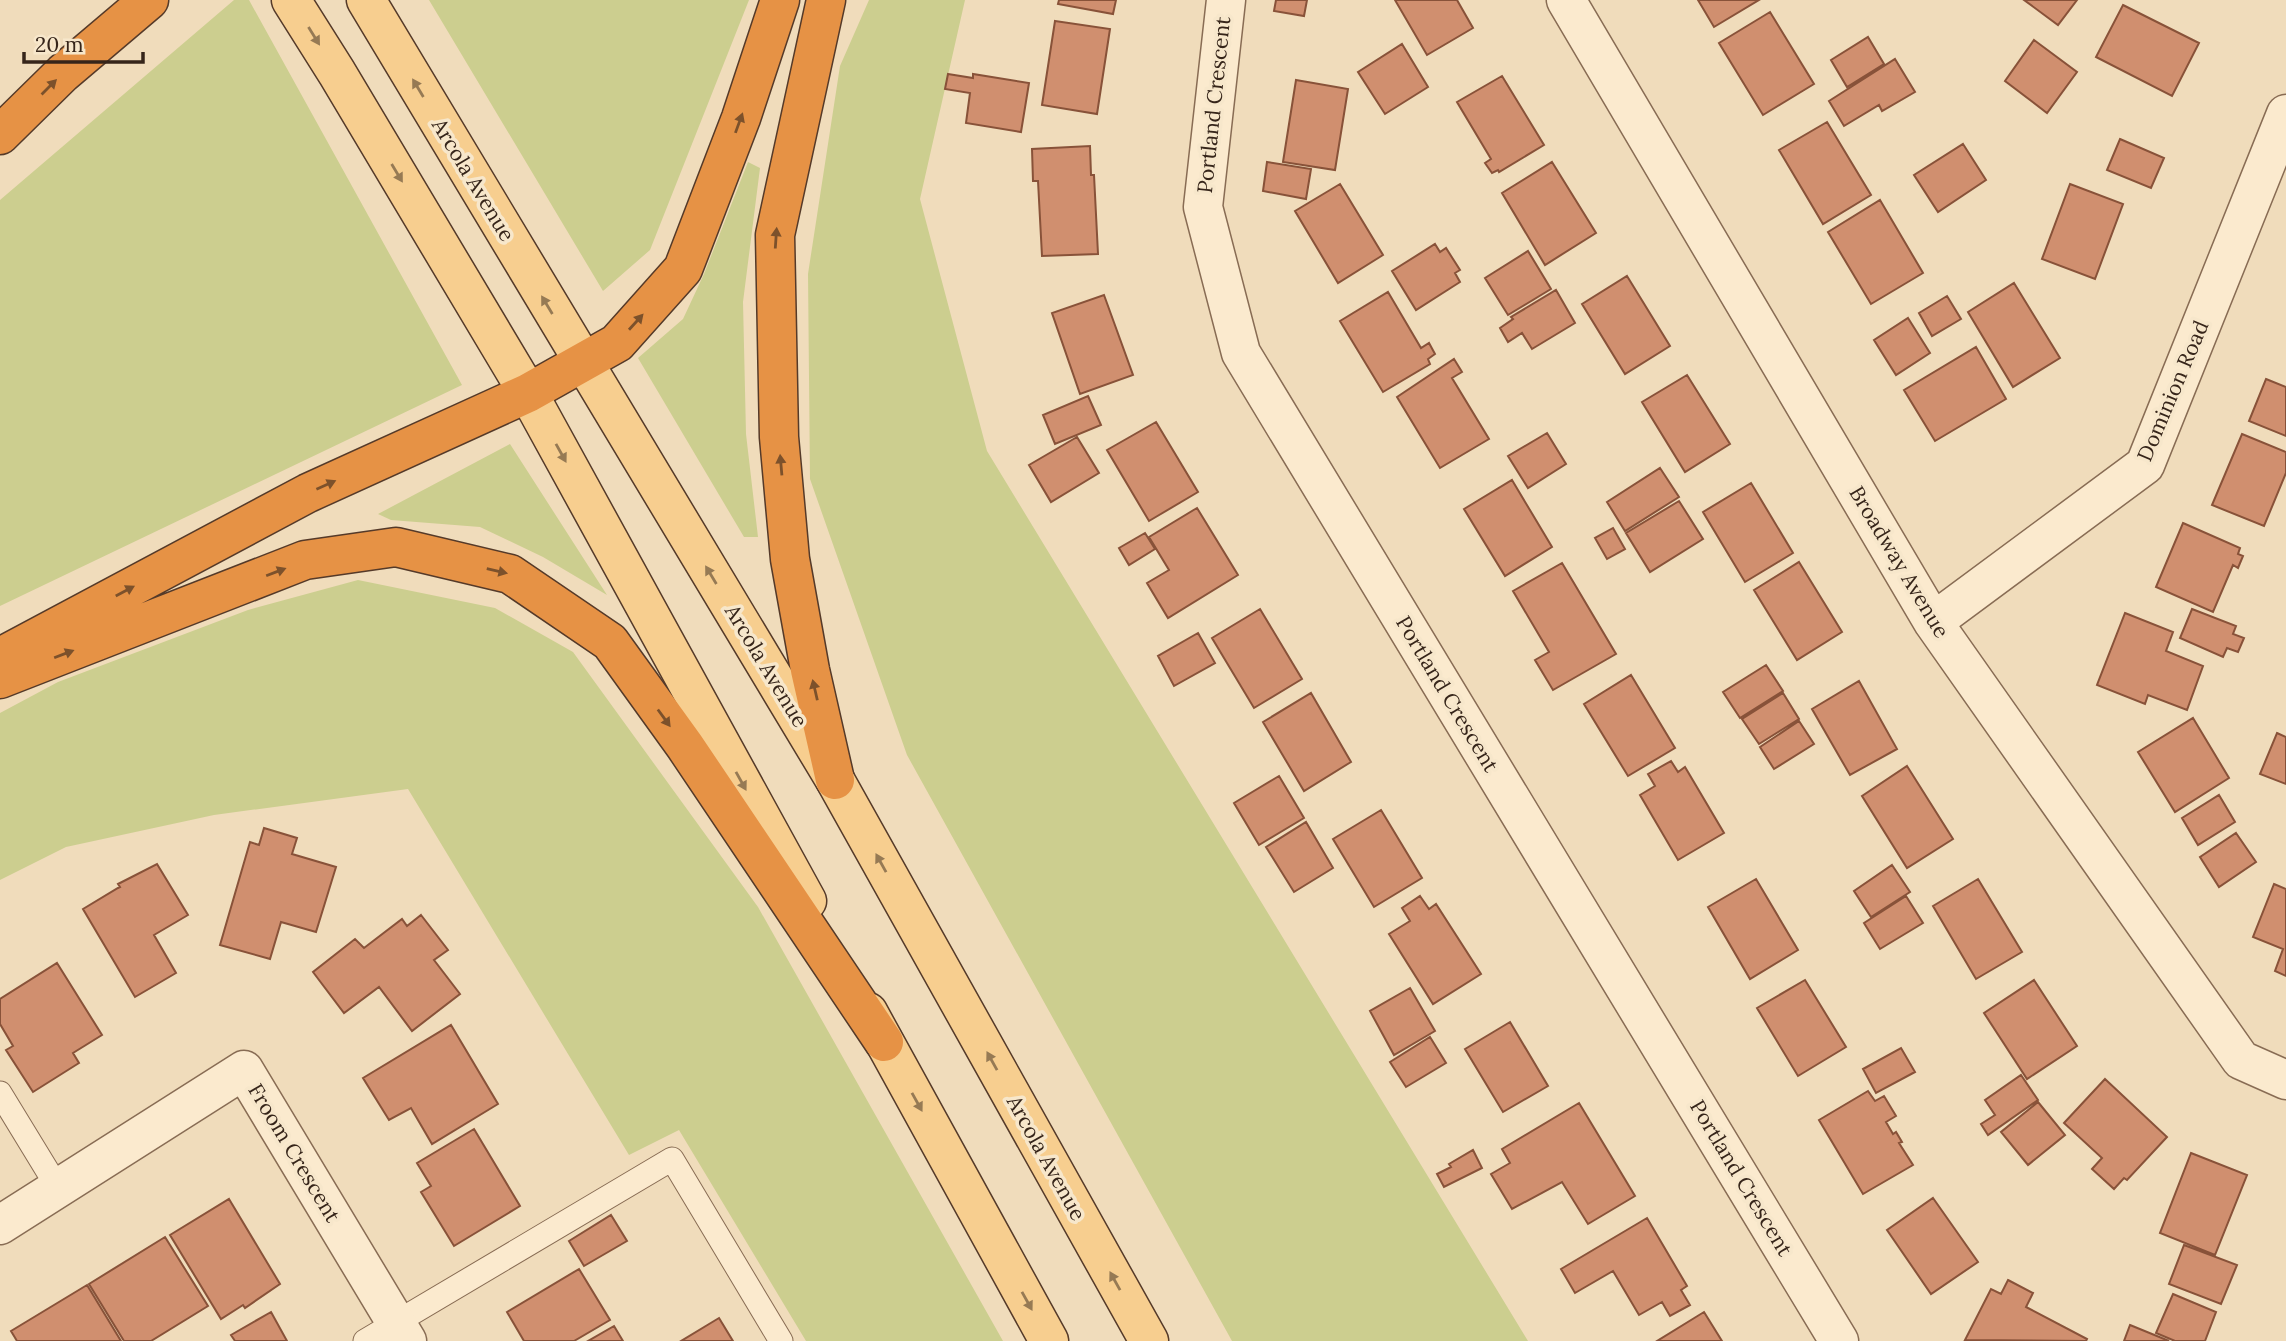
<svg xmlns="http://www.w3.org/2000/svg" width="2286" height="1341" font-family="Lora,serif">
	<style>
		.green { fill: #ccce8f }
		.building { fill: #d08f6f; stroke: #885239; stroke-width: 2 }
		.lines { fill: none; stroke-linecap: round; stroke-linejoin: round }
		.lane-casing { stroke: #886c54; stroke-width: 25 }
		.street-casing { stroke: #886c54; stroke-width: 41 }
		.primary-casing { stroke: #553a29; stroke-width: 41 }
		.highway-casing { stroke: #553a29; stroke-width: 41 }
		.lane { stroke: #fbeace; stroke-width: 23 }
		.street { stroke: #fbeace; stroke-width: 38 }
		.primary { stroke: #f7ce8f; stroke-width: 38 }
		.highway { stroke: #e69245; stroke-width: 38 }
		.oneway { fill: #967a54 }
		.oneway2 { fill: #7c512b }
		.labels { text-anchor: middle; stroke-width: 7; stroke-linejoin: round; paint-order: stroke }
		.street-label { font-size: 21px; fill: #36251a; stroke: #f7e7cb }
	</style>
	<rect width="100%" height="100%" fill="#f0dcbb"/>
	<!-- green -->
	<path class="green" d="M234,0H249L462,385L0,606V200Z
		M429,0H749L650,250L603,291Z
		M869,0H965L920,199L987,451L1528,1341H1232L907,755L810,479L808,274L840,66Z
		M748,162L760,168L743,302L746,434L758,537H744L638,358L683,319L704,274Z
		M510,444L607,595L543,557L480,527L391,520L378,514Z
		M358,580L495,608L573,652L758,907L1003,1341H806L679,1130L629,1155L408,789L214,815L66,847L0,880V713L58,682L248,610Z"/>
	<!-- building -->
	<path class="building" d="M1059,0H1116L1113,14L1058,4Z
		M1276,0H1307L1304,16L1274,11Z
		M1395,0H1457L1473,28L1427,55Z
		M1698,0H1759L1714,27Z
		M2024,0H2077L2058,25Z
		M2123,5L2199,43L2172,96L2096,57Z
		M1770,12L1814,84L1763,115L1719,43Z
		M1055,21L1110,29L1097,114L1042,105Z
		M1868,37L1884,64L1847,87L1831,60Z
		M2034,40L2077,72L2047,113L2005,81Z
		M1402,44L1428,87L1385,114L1358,72Z
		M1895,59L1915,92L1882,111L1879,105L1844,126L1829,101Z
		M948,74L973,78V74L1029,83L1021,132L966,123L970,93L945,89Z
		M1502,76L1544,145L1499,172L1498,170L1492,173L1485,163L1491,159L1457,102Z
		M1296,80L1348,89L1335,170L1283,162Z
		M1827,122L1871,195L1823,224L1779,150Z
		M2120,139L2164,158L2151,188L2107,170Z
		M1963,144L1986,180L1938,212L1914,175Z
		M1090,146L1091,175H1094L1098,254L1042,256L1038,181H1033L1032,149Z
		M1267,162L1311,169L1306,199L1263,191Z
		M1552,162L1596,233L1545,265L1502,193Z
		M1340,184L1383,255L1338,283L1295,211Z
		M2070,184L2123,204L2095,279L2042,259Z
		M1880,200L1923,273L1871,304L1828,232Z
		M1435,244L1440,252L1446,248L1460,270L1455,273L1460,282L1416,310L1392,271Z
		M1528,251L1551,289L1508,315L1485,278Z
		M1627,276L1670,346L1625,374L1582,304Z
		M2014,283L2060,358L2013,387L1968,312Z
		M1556,290L1575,323L1532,349L1522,333L1508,342L1500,328L1513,319L1511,317Z
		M1388,292L1421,348L1429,343L1435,354L1428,359L1430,364L1383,392L1340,321Z
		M1104,295L1133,375L1080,394L1052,313Z
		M1947,296L1961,319L1932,336L1919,313Z
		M1908,318L1930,353L1896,375L1874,340Z
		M1976,347L2006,399L1935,441L1904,390Z
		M1454,359L1462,372L1452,378L1489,439L1440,468L1397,397Z
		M1687,375L1730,444L1685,472L1642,402Z
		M2266,379L2286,387V436L2249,421Z
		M1088,396L1101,425L1055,444L1043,415Z
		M1156,422L1198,492L1149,521L1107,450Z
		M1547,433L1566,464L1528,488L1508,456Z
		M2242,434L2286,452V473L2264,526L2212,505Z
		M1077,437L1099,473L1051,502L1029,465Z
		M1660,468L1679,497L1625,531L1607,502Z
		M1512,480L1552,547L1505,576L1464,509Z
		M1751,483L1793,553L1745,582L1703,512Z
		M1679,501L1703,539L1650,572L1626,533Z
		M1197,508L1238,575L1168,618L1147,583L1169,570L1149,537Z
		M2183,523L2240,548L2238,554L2243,556L2238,568L2233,565L2213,612L2156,587Z
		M1613,528L1625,549L1607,559L1595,538Z
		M1145,533L1155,549L1129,565L1119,548Z
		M1799,562L1842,632L1797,660L1754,590Z
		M1562,563L1616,654L1553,690L1535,660L1549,652L1513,591Z
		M1260,609L1302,679L1254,708L1212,638Z
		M2192,609L2236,626L2233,634L2244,638L2238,652L2227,648L2223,657L2180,638Z
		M2125,613L2173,632L2166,651L2203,666L2187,710L2148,695L2145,704L2097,685Z
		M1198,633L1215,663L1174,686L1158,656Z
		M1766,665L1783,691L1740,718L1723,692Z
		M1631,675L1675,748L1628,776L1584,704Z
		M1859,681L1897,749L1850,775L1812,709Z
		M1311,693L1351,762L1304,791L1263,722Z
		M1783,693L1799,719L1759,744L1742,719Z
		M2193,718L2229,778L2175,812L2138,752Z
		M1799,721L1814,744L1774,769L1760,747Z
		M2277,733L2286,737V784L2260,774Z
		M1671,761L1678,772L1685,767L1724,833L1678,860L1640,795L1655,786L1648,774Z
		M1907,766L1953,839L1907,868L1862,796Z
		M1279,776L1304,818L1259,845L1234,803Z
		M2219,795L2235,822L2198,845L2182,818Z
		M1381,810L1422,878L1374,907L1333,839Z
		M1306,822L1333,868L1294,892L1266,847Z
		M264,828L297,838L292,854L336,867L316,932L281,922L270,959L220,945L250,842L259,845Z
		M2236,833L2256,862L2219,887L2200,857Z
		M157,864L188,915L154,935L176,973L135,997L83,909L118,888L120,887L118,884Z
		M1892,865L1910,892L1871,917L1854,891Z
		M1756,879L1798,950L1750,979L1708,907Z
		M1978,879L2022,952L1976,979L1933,906Z
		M2274,884L2286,889V976L2275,971L2283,949L2253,937Z
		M1420,896L1429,909L1436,904L1481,974L1433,1004L1389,934L1410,921L1402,908Z
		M1906,896L1923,923L1880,949L1864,923Z
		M421,915L448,950L434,960L460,994L412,1031L379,987L344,1013L313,972L355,939L364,948L402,919L407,926Z
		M57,963L102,1035L73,1053L79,1063L33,1092L6,1050L13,1046L0,1024V999Z
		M1805,980L1846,1047L1798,1076L1757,1008Z
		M2034,980L2077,1046L2027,1079L1984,1013Z
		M1410,988L1435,1031L1394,1055L1370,1011Z
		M1510,1022L1548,1086L1503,1112L1465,1049Z
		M451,1025L498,1104L432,1144L411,1108L389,1120L363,1078Z
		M1430,1037L1446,1063L1406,1087L1390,1062Z
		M1901,1048L1915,1072L1876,1093L1863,1069Z
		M2021,1075L2038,1100L1988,1135L1981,1124L1995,1115L1985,1100Z
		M2105,1079L2167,1137L2127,1180L2124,1178L2114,1189L2092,1169L2102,1158L2064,1123Z
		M1868,1091L1875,1101L1884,1096L1896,1116L1886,1122L1893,1134L1896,1132L1902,1142L1899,1143L1913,1165L1863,1194L1819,1120Z
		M2038,1102L2065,1135L2028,1165L2001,1132Z
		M1579,1103L1635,1196L1588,1224L1562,1182L1512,1209L1491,1174L1510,1163L1502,1149Z
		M474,1129L520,1206L454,1246L421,1192L431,1186L417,1163Z
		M1473,1150L1482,1168L1444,1187L1437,1174L1451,1167L1449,1164Z
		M2191,1153L2247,1175L2215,1255L2160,1233Z
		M1933,1198L1978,1262L1931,1294L1887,1230Z
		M229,1199L280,1284L245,1308L243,1305L221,1319L170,1235Z
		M611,1215L627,1241L584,1266L569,1241Z
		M1647,1218L1687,1286L1681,1290L1690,1305L1670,1316L1662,1302L1639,1315L1613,1271L1575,1293L1561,1269Z
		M165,1237L208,1306L151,1341H124L89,1284Z
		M2184,1245L2237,1265L2221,1304L2169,1284Z
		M579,1269L610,1320L574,1341H524L507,1312Z
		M2008,1280L2033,1293L2026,1307L2087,1339L2086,1341L1965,1340L1991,1289L2001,1294Z
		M87,1285L121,1341H17L11,1331Z
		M2173,1294L2216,1312L2205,1341H2175L2156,1333Z
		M271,1312L287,1341H235L231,1335Z
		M1704,1312L1722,1341H1657Z
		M719,1318L733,1341H681Z
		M2130,1325L2169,1341H2124Z
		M614,1326L623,1341H588Z"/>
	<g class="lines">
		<!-- lane casing -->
		<g class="lane-casing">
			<path id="lane" d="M0,1093L58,1188
				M365,1341L672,1159L781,1341"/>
		</g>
		<!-- street casing -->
		<g class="street-casing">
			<path id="street" d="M1226,0L1203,207L1241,353L1839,1341
				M1566,0L1933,622L2241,1060L2286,1080
				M1933,622L2145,465L2286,114
				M0,1225L244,1070L407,1341"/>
		</g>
		<!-- primary casing -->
		<g class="primary-casing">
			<path id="primary" d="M291,0L337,73L528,393L807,901
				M366,0L835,780L1149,1341
				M868,1012L1049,1341"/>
		</g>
		<!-- highway casing -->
		<g class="highway-casing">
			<path id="highway" d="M826,0L775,235L779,437L790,559L810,670L835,780
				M0,135L63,73L149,0
				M8,653L308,493L528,393L617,343L683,269L741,118L780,0
				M0,679L305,560L396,547L510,574L610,642L685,746L884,1042"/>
		</g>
		<!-- lane -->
		<use href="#lane" class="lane"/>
		<!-- street -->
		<use href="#street" class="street"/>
		<!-- primary -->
		<use href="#primary" class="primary"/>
		<!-- highway -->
		<use href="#highway" class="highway"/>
	</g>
	<!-- one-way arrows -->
	<defs><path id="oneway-solid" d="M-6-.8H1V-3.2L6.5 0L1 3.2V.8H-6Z" transform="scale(1.75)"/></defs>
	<g class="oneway">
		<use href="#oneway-solid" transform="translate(314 36) rotate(58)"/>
		<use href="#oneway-solid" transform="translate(418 88) rotate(-121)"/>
		<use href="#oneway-solid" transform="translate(397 173) rotate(59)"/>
		<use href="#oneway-solid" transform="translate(547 305) rotate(-121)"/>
		<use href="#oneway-solid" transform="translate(561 453) rotate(61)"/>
		<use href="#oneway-solid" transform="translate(711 575) rotate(-121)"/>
		<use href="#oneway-solid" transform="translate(741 781) rotate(61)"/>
		<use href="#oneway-solid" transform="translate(881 863) rotate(-119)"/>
		<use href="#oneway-solid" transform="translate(992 1061) rotate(-119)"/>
		<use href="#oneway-solid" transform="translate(917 1102) rotate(61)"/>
		<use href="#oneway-solid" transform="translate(1115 1281) rotate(-119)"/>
		<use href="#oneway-solid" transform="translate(1027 1301) rotate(61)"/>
	</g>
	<g class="oneway2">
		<use href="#oneway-solid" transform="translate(49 87) rotate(-45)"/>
		<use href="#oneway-solid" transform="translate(739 123) rotate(-70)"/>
		<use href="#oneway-solid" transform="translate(776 238) rotate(-86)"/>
		<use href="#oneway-solid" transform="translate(636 322) rotate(-48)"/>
		<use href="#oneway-solid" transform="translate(781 465) rotate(-95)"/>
		<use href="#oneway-solid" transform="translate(326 485) rotate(-24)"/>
		<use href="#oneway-solid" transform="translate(497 571) rotate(13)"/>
		<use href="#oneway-solid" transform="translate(276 572) rotate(-21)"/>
		<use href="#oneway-solid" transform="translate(125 591) rotate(-28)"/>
		<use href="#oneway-solid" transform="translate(64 654) rotate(-21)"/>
		<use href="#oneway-solid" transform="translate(815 690) rotate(-103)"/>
		<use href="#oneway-solid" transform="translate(664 718) rotate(54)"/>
	</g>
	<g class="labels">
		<!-- street labels -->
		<g class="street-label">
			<text transform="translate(1214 105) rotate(-84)" y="7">Portland Crescent</text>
			<text transform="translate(473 180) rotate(59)" y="7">Arcola Avenue</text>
			<text transform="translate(2173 391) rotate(-67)" y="7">Dominion Road</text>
			<text transform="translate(1899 562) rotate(59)" y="7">Broadway Avenue</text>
			<text transform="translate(766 666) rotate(59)" y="7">Arcola Avenue</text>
			<text transform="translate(1447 694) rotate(59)" y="7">Portland Crescent</text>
			<text transform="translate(294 1153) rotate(59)" y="7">Froom Crescent</text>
			<text transform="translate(1046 1158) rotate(61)" y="7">Arcola Avenue</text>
			<text transform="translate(1741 1178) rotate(59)" y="7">Portland Crescent</text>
		</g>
	</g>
	<!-- scale -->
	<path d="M24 52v10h119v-10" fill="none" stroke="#36251a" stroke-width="3.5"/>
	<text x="35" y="52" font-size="21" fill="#36251a" stroke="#f7e7cb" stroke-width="5" paint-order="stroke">20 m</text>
</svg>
